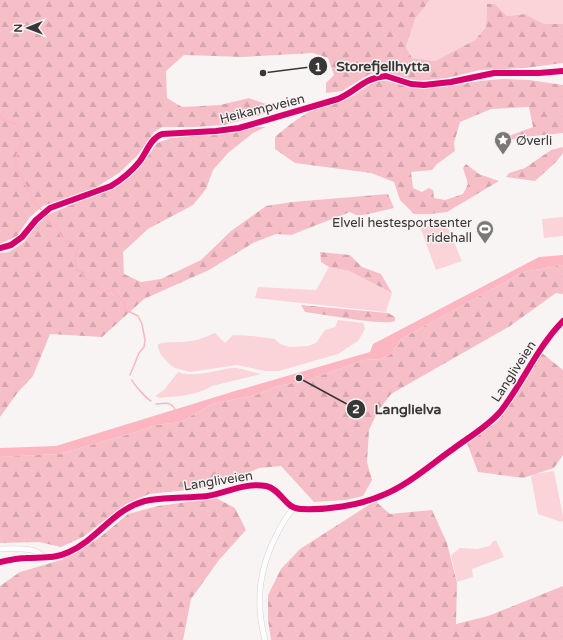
<svg xmlns="http://www.w3.org/2000/svg" width="563" height="640" font-family="'Varela Round',sans-serif">
	<style>
		.grass { fill: #fad4d8 }
		.forest { fill: url(#forest-firs) }
		.water { fill: #fcb6c1 }
		.lines { fill: none; stroke-linecap: round; stroke-linejoin: round }
		.stream { stroke: #fcb6c1; stroke-width: 1.5 }
		.minor-casing { stroke: #d5d2d2; stroke-width: 6 }
		.minor { stroke: #fefdfd; stroke-width: 5 }
		.cycleway-casing { stroke: #f9f3f3; stroke-width: 8 }
		.cycleway { stroke: #d6006c; stroke-width: 6 }
		.labels { text-anchor: middle; stroke-width: 3; stroke-linejoin: round; paint-order: stroke }
		.street-label { font-size: 13px; fill: #383636; stroke: #f9f3f3 }
		.poi-label { font-size: 13px; fill: #383636; stroke: #f9f3f3; text-anchor: start }
		.leader { fill: none; stroke: #383636; stroke-width: 1.5 }
		.callout-dot { fill: #383636; stroke: #f9f3f3; stroke-width: 1.5 }
		.mark-label { font-size: 12px; text-anchor: middle; font-weight: bold; fill: #fff }
		.callout-label { font-size: 14px; text-anchor: middle; font-weight: bold; fill: #383636; stroke: #f9f3f3; stroke-width: 3; stroke-linejoin: round; paint-order: stroke }
	</style>
	<defs>
		<pattern id="forest-firs" width="22" height="20" patternUnits="userSpaceOnUse"><rect width="22" height="20" fill="#f6bfc8"/><path d="M5 1l3.5 6h-7zM16 11l3.5 6h-7z" fill="#d4a5ac"/></pattern>
	</defs>
	<rect width="100%" height="100%" fill="#f8f4f4"/>
	<!-- grass -->
	<path class="grass" d="M430,0H563V24H544L525,14L507,16L495,4H487L486,27L475,40L435,61L412,58L406,47L415,19Z
		M563,217V236L544,238L542,219Z
		M444,219L462,261L436,270L420,227Z
		M329,267L349,271L392,293L386,312L255,298L258,287L316,290Z
		M338,320L363,323L365,329L358,341L338,354L279,371H265L237,365L190,372L175,368L169,364L161,355L158,347V344C169,341 180,343 191,341C199,340 207,336 215,333L225,343L233,335L253,336L275,339L280,344L290,347L308,346L316,343L325,330L335,327Z
		M230,368H237L261,374L212,386C197,396 177,396 159,398L155,396L164,390L178,372C191,378 215,371 230,368Z
		M554,471L563,516V521L561,522L538,514L531,477L534,474Z
		M496,540L504,557L472,569L473,577L457,582L451,555L460,548L477,549L490,546L492,542Z"/>
	<!-- forest -->
	<path class="forest" d="M0,0H430L415,19L406,47L412,58L435,61L475,40L486,27L487,4H495L507,16L525,14L544,24H563V63L525,68L480,70L447,78L419,81L400,77L382,71L368,75L342,91L326,93V83L334,75L328,58L313,53L243,57L184,55L166,71L167,98L182,107L220,105L249,98L277,108L271,112L224,125L193,127H162L154,132L137,156L119,173L95,188L43,206L30,217L17,236L0,244Z
		M503,79L529,80L563,85V133L524,137L505,141L506,137L533,127L529,107L491,109L460,122L454,143L455,151L437,164L432,170L411,172L413,188L422,192L429,188L433,190L434,198L445,200L463,194L468,184L463,168L466,164L479,174L499,181L447,212L430,214H414L400,200L394,182L371,173L295,163L275,149V137C288,126 302,114 318,108C327,104 338,103 347,99C358,94 367,84 379,81C392,79 405,88 418,88C447,89 474,80 503,79Z
		M254,127H266L253,133L228,153L213,170L206,189L193,205L148,229L123,252L124,274L141,282L161,279L201,260L231,231L266,206L292,202L388,194L394,208L364,215H356L350,212L291,235L276,234L253,243L209,270L144,299L102,337L50,334L33,376L18,392L0,417V253L9,252L24,242L36,226L47,215L119,185L131,176L146,159L157,143L171,138L210,134Z
		M563,147V153L556,162L535,181L506,177L509,173L525,168L551,150Z
		M320,252L350,255L362,267L381,274L392,293L349,271L329,267L321,262Z
		M563,265V294L556,293L510,326L391,394L378,411L369,430L367,462L372,480L363,496L346,500L314,502L281,466L259,468L215,487L149,494L126,504L83,537L61,547L39,542L0,543V457L59,454L136,432L156,425L181,422L212,404L259,394L277,386L308,380L364,360L381,359L391,354L401,339L523,272Z
		M301,305L388,313L395,317V321C383,326 322,314 305,312Z
		M542,353L563,370V455L554,468L523,478L478,472L467,443L498,421Z
		M216,498L235,508L246,530L219,560L191,599L183,640H0V586L20,572L61,560L99,538L128,514L158,506Z
		M375,501L390,514L432,510L447,543L457,583L456,624L488,616L563,586V640H271L268,620V595L281,569L300,549Z"/>
	<!-- water -->
	<path class="water" d="M563,255V265L523,272L401,339L391,354L381,359L364,360L308,380L277,386L259,394L212,404L181,422L156,425L136,432L59,454L0,457V448L56,446L235,391L370,352L373,344L539,257Z"/>
	<g class="lines">
		<!-- stream -->
		<path class="stream" d="M0,115L3,120L18,125L19,134L22,143L16,157V171L20,173L35,204L43,211
			M46,213L48,216L47,220L49,224L57,225C63,248 67,236 78,247L75,262L76,269L81,272L85,279L94,282L98,289L107,292L113,290L125,304L124,308L126,310L138,316L142,324L145,340L144,347L139,353L130,375
			M132,380C134,385 147,399 151,401
			M156,404C166,404 170,400 176,411"/>
		<!-- minor casing -->
		<g class="minor-casing">
			<path id="minor" d="M0,248L11,245L22,237L36,220L50,208L111,186C121,180 132,171 140,161C147,151 151,138 162,134L216,131L239,128L338,99C357,91 363,78 386,76L411,84L424,85L451,82L494,73H539L563,71
				M0,549C14,549 36,546 45,558
				M0,562C9,560 18,558 26,558C41,557 55,559 69,552C100,538 115,506 150,500C169,497 188,498 207,496C226,493 246,482 266,486C281,489 285,509 301,509C327,510 358,506 383,495C408,485 430,465 453,449C469,437 487,427 500,412C523,383 537,347 563,321
				M265,640C255,601 259,567 278,532C282,523 288,516 293,508"/>
		</g>
		<!-- minor -->
		<use href="#minor" class="minor"/>
		<!-- cycleway casing -->
		<g class="cycleway-casing">
			<path id="cycleway" d="M0,248L11,245L22,237L36,220L50,208L111,186C121,180 132,171 140,161C147,151 151,138 162,134L216,131L239,128L338,99C357,91 363,78 386,76L411,84L424,85L451,82L494,73H539L563,71
				M0,562C9,560 18,558 26,558C41,557 55,559 69,552C100,538 115,506 150,500C169,497 188,498 207,496C226,493 246,482 266,486C281,489 285,509 301,509C327,510 358,506 383,495C408,485 430,465 453,449C469,437 487,427 500,412C523,383 537,347 563,321"/>
		</g>
		<!-- cycleway -->
		<use href="#cycleway" class="cycleway"/>
	</g>
	<!-- icons -->
	<defs>
		<g id="sight-pin" transform="scale(0.9)"><path d="M0 17L-7.5 6A9.5 9.5 0 1 1 7.5 6Z" fill="#7b7878" stroke="#f9f3f3"/><path d="M0-6L1.8-2.2L6-1.7L2.9 1.2L3.7 5.4L0 3.3L-3.7 5.4L-2.9 1.2L-6-1.7L-1.8-2.2Z" fill="#fff"/></g>
		<g id="stadium-pin" transform="scale(0.9)"><path d="M0 17L-7.5 6A9.5 9.5 0 1 1 7.5 6Z" fill="#7b7878" stroke="#f9f3f3"/><path d="M0-5a6.5 5 0 1 0 0 10a6.5 5 0 1 0 0-10ZM-3.5-1.8h7v3.6h-7Z" fill="#fff"/></g>
	</defs>
	<g fill-rule="evenodd">
		<use href="#sight-pin" x="503" y="140"/>
		<use href="#stadium-pin" x="485" y="229"/>
	</g>
	<g class="labels">
		<!-- street labels -->
		<g class="street-label">
			<text transform="translate(262 108) rotate(-14)" y="5">Heikampveien</text>
			<text transform="translate(513 371) rotate(-57)" y="5">Langliveien</text>
			<text transform="translate(218 480) rotate(-9)" y="5">Langliveien</text>
		</g>
		<!-- poi labels -->
		<g class="poi-label">
			<text x="516" y="145">Øverli</text>
			<text x="472" y="227" text-anchor="end">Elveli hestesportsenter<tspan x="472" dy="15">ridehall</tspan></text>
		</g>
	</g>
	<!-- callouts -->
	<path class="leader" d="M263 73L318 66M299 378L356 409"/>
	<g class="callout-dot">
		<circle cx="263" cy="73" r="4"/>
		<circle cx="299" cy="378" r="4"/>
		<circle cx="318" cy="66" r="10"/>
		<circle cx="356" cy="409" r="10"/>
	</g>
	<g class="mark-label">
		<text x="318" y="71">1</text>
		<text x="356" y="413">2</text>
	</g>
	<g class="callout-label">
		<text x="383" y="71">Storefjellhytta</text>
		<text x="408" y="414">Langlielva</text>
	</g>
	<!-- north arrow -->
	<g transform="translate(28 28) rotate(269)" stroke="#f9f3f3" stroke-width="3" paint-order="stroke">
	<path d="M0-3L7 15L0 10L-7 15Z" fill="#383636"/>
	<text y="-6" font-size="11" font-weight="bold" text-anchor="middle" fill="#383636">N</text>
	</g>
</svg>
